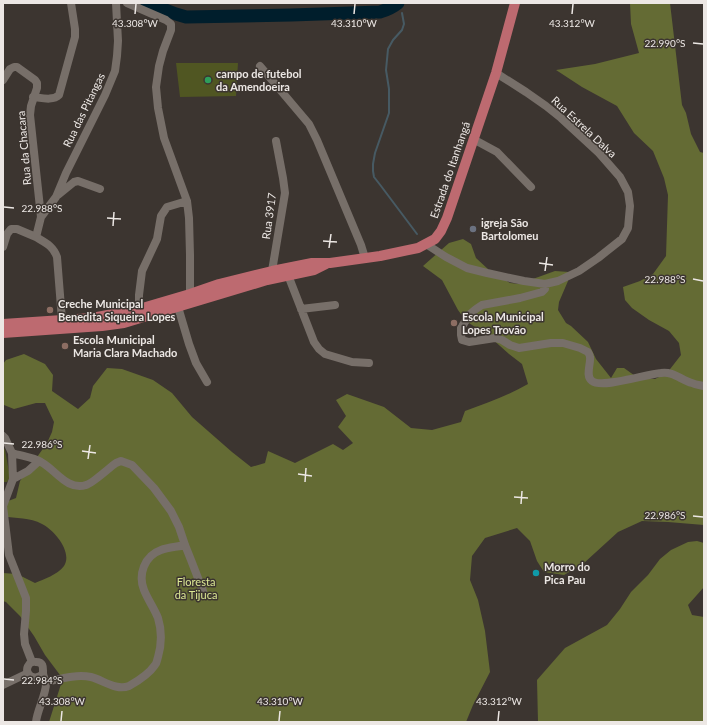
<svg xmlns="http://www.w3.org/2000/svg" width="707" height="725" font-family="Lato,sans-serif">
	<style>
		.green { fill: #505622 }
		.forest { fill: #646b34 }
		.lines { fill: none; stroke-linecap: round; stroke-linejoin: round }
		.stream { stroke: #475a63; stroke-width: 2 }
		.river { stroke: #001e2c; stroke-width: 13 }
		.minor { stroke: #776f69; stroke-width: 8 }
		.major { stroke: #bd6a70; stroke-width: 10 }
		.ticks { fill: none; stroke: #ece7e4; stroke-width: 1.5 }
		.leisure-dot { fill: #2e9e5b; stroke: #3c3530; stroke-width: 1.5 }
		.worship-dot { fill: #6b7280; stroke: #3c3530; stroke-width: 1.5 }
		.education-dot { fill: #8d6e63; stroke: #3c3530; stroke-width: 1.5 }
		.culture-dot { fill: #0f9aa8; stroke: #3c3530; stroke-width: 1.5 }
		.labels { text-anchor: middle; stroke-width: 3; stroke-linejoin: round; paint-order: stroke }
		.poi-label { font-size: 11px; font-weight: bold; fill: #ece7e4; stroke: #3c3530; text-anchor: start }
		.street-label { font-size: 11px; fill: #ece7e4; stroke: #3c3530 }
		.park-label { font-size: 11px; fill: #dce894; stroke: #3c3530 }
		.ticks-label { font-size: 10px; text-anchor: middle; fill: #ece7e4; stroke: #3c3530; stroke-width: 3; stroke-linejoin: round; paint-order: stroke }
	</style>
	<rect width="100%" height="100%" fill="#3c3530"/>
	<!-- green -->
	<path class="green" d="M176,63H238L236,96L180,97Z
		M3,447L5,450L10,477L7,482H3Z"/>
	<!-- forest -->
	<path class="forest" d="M630,3H670L682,105L686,113L691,134L700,152L704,153V525L668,522L642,521L618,532L584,563L564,575L544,572L537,561L530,541L517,528L485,538L472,556L470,580L478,600L485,631L490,672L473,705L466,722H49L61,684L60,675L45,655L34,636L20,616L6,602L3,601V573L17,574L35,583C44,579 57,575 64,566C73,552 54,530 42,524C30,517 16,519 3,516V503L16,498L20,481L47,443L52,432L54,422L45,403H36L14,409L4,405L3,364L6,360L24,354L45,364L53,375L52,391L78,409L90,398L93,386L107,368L122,369L153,380L172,393L192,417L232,452L251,467L265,463L268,451L295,463L333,444L343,450L353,443L338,427L346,416L336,400L347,394L384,407L411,428L432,430L461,422L465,411C487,403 509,395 528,384L522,364L509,354L490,337L466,321L458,310L442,280L423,266L449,243L463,239L471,244L476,258L489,270L510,283L519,284L555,271L569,272L568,281L559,302L558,310L566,323L571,326L588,342L596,359L611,378L617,368H624L638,378L655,379L667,373L681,355L679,343L669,331L649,320L632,308L625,300L623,287L640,281L653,274L666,256L668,195L664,178L653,151L634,133L617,106L582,87L556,70L595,64L639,53L631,24Z
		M697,541L704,543V587L688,605L692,615L704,617V722H538L537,680L565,648L607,625L620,609L631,592L648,575L660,559L671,550L688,542Z"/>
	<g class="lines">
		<!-- stream -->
		<path class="stream" d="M402,13L404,24L402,30L393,40L388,49L386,70L389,89V113L375,153L373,164V171L374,177L381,186L417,234"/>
		<!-- river -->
		<path class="river" d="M147,3L176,14L186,17L291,15L380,12C387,10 392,8 398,3"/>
		<!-- minor -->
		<path class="minor" d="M127,3L166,20L171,24V30L163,51L159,66L156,87L158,108L164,138L187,201L189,218L190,255V294
			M260,66L309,124L317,140L361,245L365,258
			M3,80L10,69L14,67H17L35,80L37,83V88L31,106L30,115L41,217L36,237C46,243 53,246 57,257L62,320
			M33,97C42,98 53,101 59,95L75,37V29L71,3
			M473,139L497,152L531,187
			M58,195L74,182L78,181L100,189
			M41,217L56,197L66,173L105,95L115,71L117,56L118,41L116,3
			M426,244L446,257L467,268L487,273L524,281L545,284L558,281L579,271L598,258L622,239L628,228L630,206L628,192L620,177L599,153L561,118L546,106L526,92L496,73
			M3,247L7,234L11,229H17L36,237
			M272,271L285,193L283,178L276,141
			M288,275L314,342L319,349L325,354L352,362L369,363
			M545,284V289L542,292L520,298L482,305L476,309L470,314L461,328V335L462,340L469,342L495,338L502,340L510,345L519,348L551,343H563L580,348L588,352C589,354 590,355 590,357C591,364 585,376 592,381C602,389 646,374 661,373C673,371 681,380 692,383C696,385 700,385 704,386
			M178,307L189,344L196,363L207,382
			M139,309V295L142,271L157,239L161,216L167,207L187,201
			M301,309L335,305
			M3,436L5,438L12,453L13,479L3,506
			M12,453C21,456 33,457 41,462C56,470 67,491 86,485C92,484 110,467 116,463L121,461L132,465L154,488L171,511L179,527L185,545L191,560L203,591
			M13,479L28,471L39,461
			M3,506L9,555L26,598V611L24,634L25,644L32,662
			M46,682C60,679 76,674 91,677C103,680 116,691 129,686C138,681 149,674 155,665C157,663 157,660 158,657C162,643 162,631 158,618C154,608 148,600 144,590C138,575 144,556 161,550C168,547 177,547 185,545
			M3,685L28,673
			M36,722C37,710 47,693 46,682C45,679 43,676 43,673C43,668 44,662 36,662C33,661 29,663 28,666C24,674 34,682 43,674"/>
		<!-- major -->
		<path class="major" d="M3,324L92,318L139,309L190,294L219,284L272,271L312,263H330L380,256L418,248L435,239L441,231L447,218L496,73L515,3
			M3,333L102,326L124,323L267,280L314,270L326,264"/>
	</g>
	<!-- ticks -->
	<path class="ticks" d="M135,14L136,4M354,14L355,4M572,14L573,4M693,43L703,44M4,207L14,208M107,218L121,219M113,226L114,212M323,241L337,242M329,248L331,234M539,263L553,265M545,271L547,257M693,279L703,281M4,443L14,444M82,451L96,453M88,459L90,445M298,474L312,476M305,482L306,468M514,497L528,498M521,504L522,491M693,516L703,517M4,679L14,680M61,721L62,711M279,721L280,711M498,721L499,711"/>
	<!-- markers -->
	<circle class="leisure-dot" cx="208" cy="80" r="4"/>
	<circle class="worship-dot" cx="473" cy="229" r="4"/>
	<g class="education-dot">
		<circle cx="50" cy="310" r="4"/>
		<circle cx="454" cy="323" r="4"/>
		<circle cx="65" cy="346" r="4"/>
	</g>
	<circle class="culture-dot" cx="536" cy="573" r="4"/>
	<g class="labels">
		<!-- poi labels -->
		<g class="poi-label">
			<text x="216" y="78">campo de futebol<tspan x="216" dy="13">da Amendoeira</tspan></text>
			<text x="481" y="227">igreja São<tspan x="481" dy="13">Bartolomeu</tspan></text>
			<text x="58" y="308">Creche Municipal<tspan x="58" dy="13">Benedita Siqueira Lopes</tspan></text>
			<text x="462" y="321">Escola Municipal<tspan x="462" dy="13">Lopes Trovão</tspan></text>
			<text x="73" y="344">Escola Municipal<tspan x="73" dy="13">Maria Clara Machado</tspan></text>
			<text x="544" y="571">Morro do<tspan x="544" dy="13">Pica Pau</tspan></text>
		</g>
		<!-- street labels -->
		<g class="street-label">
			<text transform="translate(84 110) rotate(-64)" y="4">Rua das Pitangas</text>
			<text transform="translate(584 127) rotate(43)" y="4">Rua Estrela Dalva</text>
			<text transform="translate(24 148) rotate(-95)" y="4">Rua da Chacara</text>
			<text transform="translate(450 170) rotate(-71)" y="4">Estrada do Itanhangá</text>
			<text transform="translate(269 216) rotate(-82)" y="4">Rua 3917</text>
		</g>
		<!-- park labels -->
		<g class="park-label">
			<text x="196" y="586">Floresta<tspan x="196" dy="13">da Tijuca</tspan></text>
		</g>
	</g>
	<g class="ticks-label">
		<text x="135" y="27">43.308°W</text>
		<text x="354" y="27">43.310°W</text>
		<text x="572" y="27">43.312°W</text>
		<text x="665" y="47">22.990°S</text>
		<text x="42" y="212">22.988°S</text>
		<text x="665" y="283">22.988°S</text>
		<text x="42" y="448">22.986°S</text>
		<text x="665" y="519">22.986°S</text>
		<text x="42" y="684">22.984°S</text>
		<text x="62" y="705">43.308°W</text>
		<text x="280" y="705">43.310°W</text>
		<text x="499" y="705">43.312°W</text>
	</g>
	<!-- border -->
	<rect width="707" height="725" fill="none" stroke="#ece7e4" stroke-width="8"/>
</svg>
